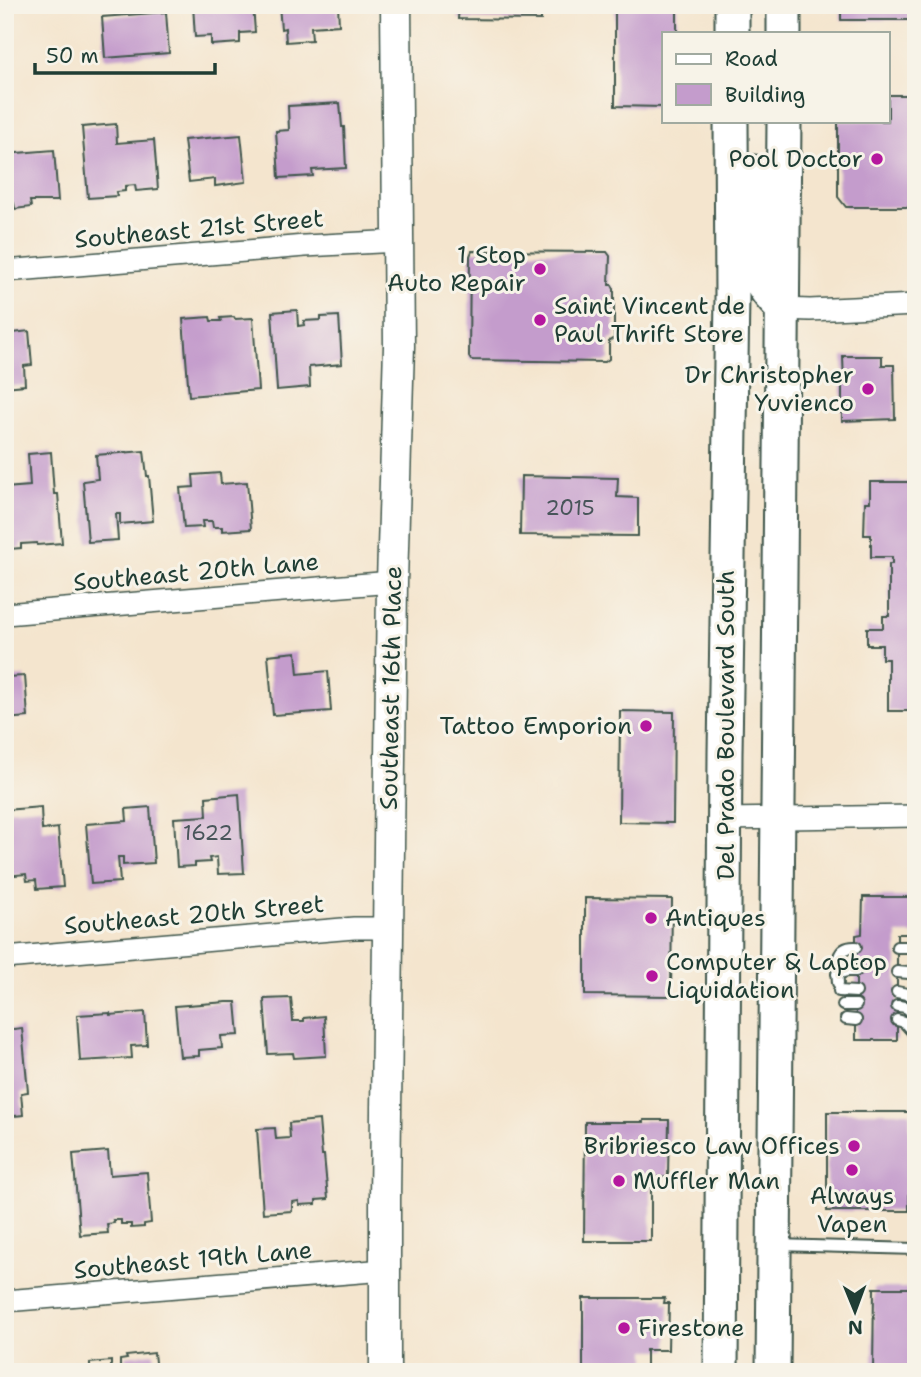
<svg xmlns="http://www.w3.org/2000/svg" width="921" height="1377" font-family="'Shantell Sans',sans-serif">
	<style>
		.building { fill: #c49ccc }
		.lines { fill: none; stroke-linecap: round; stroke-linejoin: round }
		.lane-casing { stroke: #3f564b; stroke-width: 14 }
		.street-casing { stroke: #3f564b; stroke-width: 24 }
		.secondary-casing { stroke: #3f564b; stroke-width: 33 }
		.primary-casing { stroke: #3f564b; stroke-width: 37 }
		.lane { stroke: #fff; stroke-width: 10 }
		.street { stroke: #fff; stroke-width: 21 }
		.secondary { stroke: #fff; stroke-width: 30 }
		.primary { stroke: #fff; stroke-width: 33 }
		.poi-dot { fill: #b5179e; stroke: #f7f3e8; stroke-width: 2.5 }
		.labels { text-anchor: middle; stroke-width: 6; stroke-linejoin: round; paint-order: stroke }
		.number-label { font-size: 21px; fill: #48555a }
		.poi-label { font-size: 24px; fill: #1f3d34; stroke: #f7f3e8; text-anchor: end }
		.street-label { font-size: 24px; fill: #1f3d34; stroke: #f7f3e8 }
	</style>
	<rect width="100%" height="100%" fill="#f7f3e8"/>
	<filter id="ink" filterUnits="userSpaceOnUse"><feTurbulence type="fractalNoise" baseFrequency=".0143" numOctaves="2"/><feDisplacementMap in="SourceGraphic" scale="14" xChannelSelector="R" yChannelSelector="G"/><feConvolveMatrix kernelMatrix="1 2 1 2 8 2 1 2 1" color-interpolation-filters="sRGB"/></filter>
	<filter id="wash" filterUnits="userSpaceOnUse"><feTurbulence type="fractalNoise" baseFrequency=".00686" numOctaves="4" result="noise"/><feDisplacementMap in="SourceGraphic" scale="28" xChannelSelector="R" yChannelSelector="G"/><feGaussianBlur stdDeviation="1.57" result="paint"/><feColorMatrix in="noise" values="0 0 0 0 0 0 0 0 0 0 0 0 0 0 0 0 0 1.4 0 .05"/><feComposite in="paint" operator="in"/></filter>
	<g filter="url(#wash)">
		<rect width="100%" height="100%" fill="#f4e5ce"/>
		<g id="blocks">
			<!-- building -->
			<path class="building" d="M193,5H253L255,32L240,33V43L211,45V36L195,37Z
				M279,5H338L339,25L311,27L312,40L286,42L285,28L281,29Z
				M459,5H541V20L458,19Z
				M615,5H677V33H664V107L615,106Z
				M841,5H916V20H841Z
				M166,12L169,53L105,58L102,17Z
				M888,95H916V207H846L838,197V121H888Z
				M340,103L342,127H344L346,168L312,170L313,176L279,178L276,131L289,130L288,106Z
				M116,124L117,143L154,140L158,189L136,191L135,185L125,186V191L116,192L117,196L88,198L82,127Z
				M241,135L246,182L215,186V179L189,182L184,140Z
				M54,150L58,201H30L31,207L15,209L14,203L5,204V154Z
				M472,251L607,252L610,256L609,285H612L614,289V338L609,341V359L605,362L471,360L469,357L470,256Z
				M297,310L298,326L305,325L304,321L321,320V317L339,316L342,364L309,367L310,387L277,390L272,312Z
				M210,317L211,321H221L220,318L234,317L235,319L253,318L258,390L189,396L183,319Z
				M29,331L32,365L24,366L25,385L5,387V334Z
				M843,356H882V365H894L895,419L842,421V384H844Z
				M144,451L147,476H149L153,521L120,524V514H116L118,540L88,542L83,481L98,479L96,455Z
				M51,452L54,494H58L62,543L37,545V543L21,544V548L10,549V545H5V488L30,486L28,454Z
				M220,473L221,484L247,482L251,529L222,531V527H213L212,521H202L203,527L184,528L180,488L194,487L193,475Z
				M521,476L618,478L617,497L638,498V536L520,535Z
				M870,482H916V558H910V564H916V711H888V659H882V645H867V628H883V616H889V564H892V557H871V535H864L865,502H870Z
				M296,652L298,674L328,671L331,711L273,715L268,655Z
				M25,676L28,717L5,719V677Z
				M620,711L674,712L673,823L619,822Z
				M239,794L244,873L218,874L217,857L209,858L210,862L195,863V866L177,867L174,818L207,816L206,797Z
				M41,807L42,830L58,828L63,887L37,889L36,880L27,881L26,874L5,876V810Z
				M150,807L154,863L123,865V857H118L120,882L91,884L86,824L127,821L126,809Z
				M863,897H916V934H897V1040H856V935L862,934Z
				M585,898L672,899L671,996L585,995Z
				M291,998L293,1021H304V1018L324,1016L326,1056L294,1058L293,1053L268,1054L264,999Z
				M227,1002H236L239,1035L221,1036L222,1048L199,1050V1056L180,1057L175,1006Z
				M145,1012L147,1045L131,1046L132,1058L80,1061L77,1015L110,1013V1015Z
				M22,1028L28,1092L21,1093L23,1115L5,1117V1030Z
				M827,1112H910L909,1211H827Z
				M319,1120L322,1155H324L328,1199L316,1200V1204L299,1205V1201L292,1202V1211L263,1213L257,1129L275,1128L276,1139L290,1138L289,1123Z
				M644,1120H669L668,1177H651V1241H584L585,1122H644Z
				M108,1151L110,1175L147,1172L151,1223L144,1224V1227L131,1228V1224H121V1220H113L114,1223L107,1224L108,1233L80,1235L73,1154Z
				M874,1288H916V1372H873Z
				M583,1298H665L664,1303H669L668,1350H646V1372H583Z
				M154,1353L156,1372H90V1363L111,1361V1368H120V1360L127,1359L126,1356Z"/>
		</g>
	</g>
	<g filter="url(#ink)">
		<use href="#blocks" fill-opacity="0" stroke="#3f564b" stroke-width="2"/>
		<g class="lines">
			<!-- lane casing -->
			<g class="lane-casing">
				<path id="lane" d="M897,947H910L916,950
					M897,972L909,973L916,977
					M837,974L847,971H856
					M838,983C837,967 834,946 856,947
					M839,991L856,992
					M897,992L912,995L916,999
					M843,1005H856
					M897,1006C908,1006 910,1010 915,1018
					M846,1019L856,1020
					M897,1020L904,1022L913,1032
					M777,1245L916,1249"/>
			</g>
			<!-- street casing -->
			<g class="street-casing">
				<path id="street" d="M5,271L305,246L398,241
					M783,309L810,310L916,305
					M5,614L392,582
					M725,819L916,816
					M5,958L354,928H388
					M5,1301L385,1270"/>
			</g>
			<!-- secondary casing -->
			<g class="secondary-casing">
				<path id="secondary" d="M385,1372V1200L392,582L399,346L396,5"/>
			</g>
			<!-- primary casing -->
			<g class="primary-casing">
				<path id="primary" d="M732,33V5
					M784,33V5
					M754,172C755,191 755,209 755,228C755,265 754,283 783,309
					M721,1372L725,753L732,297L731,121
					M773,1372L784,121"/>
			</g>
			<!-- lane -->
			<use href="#lane" class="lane"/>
			<!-- street -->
			<use href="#street" class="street"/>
			<!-- secondary -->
			<use href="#secondary" class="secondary"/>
			<!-- primary -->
			<use href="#primary" class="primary"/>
		</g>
	</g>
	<!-- markers -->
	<g class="poi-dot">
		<circle cx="877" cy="159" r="7"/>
		<circle cx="540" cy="269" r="7"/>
		<circle cx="540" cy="320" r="7"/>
		<circle cx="868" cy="389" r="7"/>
		<circle cx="646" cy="726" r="7"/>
		<circle cx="651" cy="918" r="7"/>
		<circle cx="652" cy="976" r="7"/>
		<circle cx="854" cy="1146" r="7"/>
		<circle cx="852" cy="1170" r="7"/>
		<circle cx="619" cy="1181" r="7"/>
		<circle cx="624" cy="1328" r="7"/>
	</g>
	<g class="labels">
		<!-- number labels -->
		<g class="number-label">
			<text x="570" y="515">2015</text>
			<text x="208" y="840">1622</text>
		</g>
		<!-- poi labels -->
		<g class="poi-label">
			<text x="863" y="167">Pool Doctor</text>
			<text x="526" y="263">1 Stop<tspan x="526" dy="28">Auto Repair</tspan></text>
			<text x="554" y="314" text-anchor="start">Saint Vincent de<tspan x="554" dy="28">Paul Thrift Store</tspan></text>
			<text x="854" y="383">Dr Christopher<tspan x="854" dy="28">Yuvienco</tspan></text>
			<text x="632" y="734">Tattoo Emporion</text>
			<text x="665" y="926" text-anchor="start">Antiques</text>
			<text x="666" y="970" text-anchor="start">Computer &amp; Laptop<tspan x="666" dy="28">Liquidation</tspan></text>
			<text x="840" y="1154">Bribriesco Law Offices</text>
			<text x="633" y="1189" text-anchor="start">Muffler Man</text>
			<text x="852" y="1204" text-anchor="middle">Always<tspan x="852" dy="28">Vapen</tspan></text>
			<text x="638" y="1336" text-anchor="start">Firestone</text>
		</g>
		<!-- street labels -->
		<g class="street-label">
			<text transform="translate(199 229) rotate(-5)" y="8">Southeast 21st Street</text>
			<text transform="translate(196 572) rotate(-5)" y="8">Southeast 20th Lane</text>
			<text transform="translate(391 688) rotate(-89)" y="8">Southeast 16th Place</text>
			<text transform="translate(726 725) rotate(-90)" y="8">Del Prado Boulevard South</text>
			<text transform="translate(194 915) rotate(-5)" y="8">Southeast 20th Street</text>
			<text transform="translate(193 1260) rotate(-5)" y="8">Southeast 19th Lane</text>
		</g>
	</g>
	<!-- margin -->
	<rect width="921" height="1377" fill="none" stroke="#f7f3e8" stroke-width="28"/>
	<!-- legend -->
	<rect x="662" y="32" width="228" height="91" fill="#f7f3e8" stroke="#a1aaa0" stroke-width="2"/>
	<rect x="676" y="54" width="35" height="10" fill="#ffffff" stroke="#a1aaa0" stroke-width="2"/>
	<text x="725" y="66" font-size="21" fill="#1f3d34">Road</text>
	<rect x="676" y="84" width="35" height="21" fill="#c49ccc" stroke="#a1aaa0" stroke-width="2"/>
	<text x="725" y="102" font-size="21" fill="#1f3d34">Building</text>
	<!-- north arrow -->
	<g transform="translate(855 1311) rotate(179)" stroke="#f7f3e8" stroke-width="5" paint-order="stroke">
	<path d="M0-5L12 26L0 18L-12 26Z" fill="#1f3d34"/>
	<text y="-10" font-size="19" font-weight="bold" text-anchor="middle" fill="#1f3d34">N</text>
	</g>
	<!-- scale -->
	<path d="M35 63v10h180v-10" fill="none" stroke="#1f3d34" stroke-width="3.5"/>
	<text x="46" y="63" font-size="21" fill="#1f3d34" stroke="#f7f3e8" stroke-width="5" paint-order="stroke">50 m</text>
</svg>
